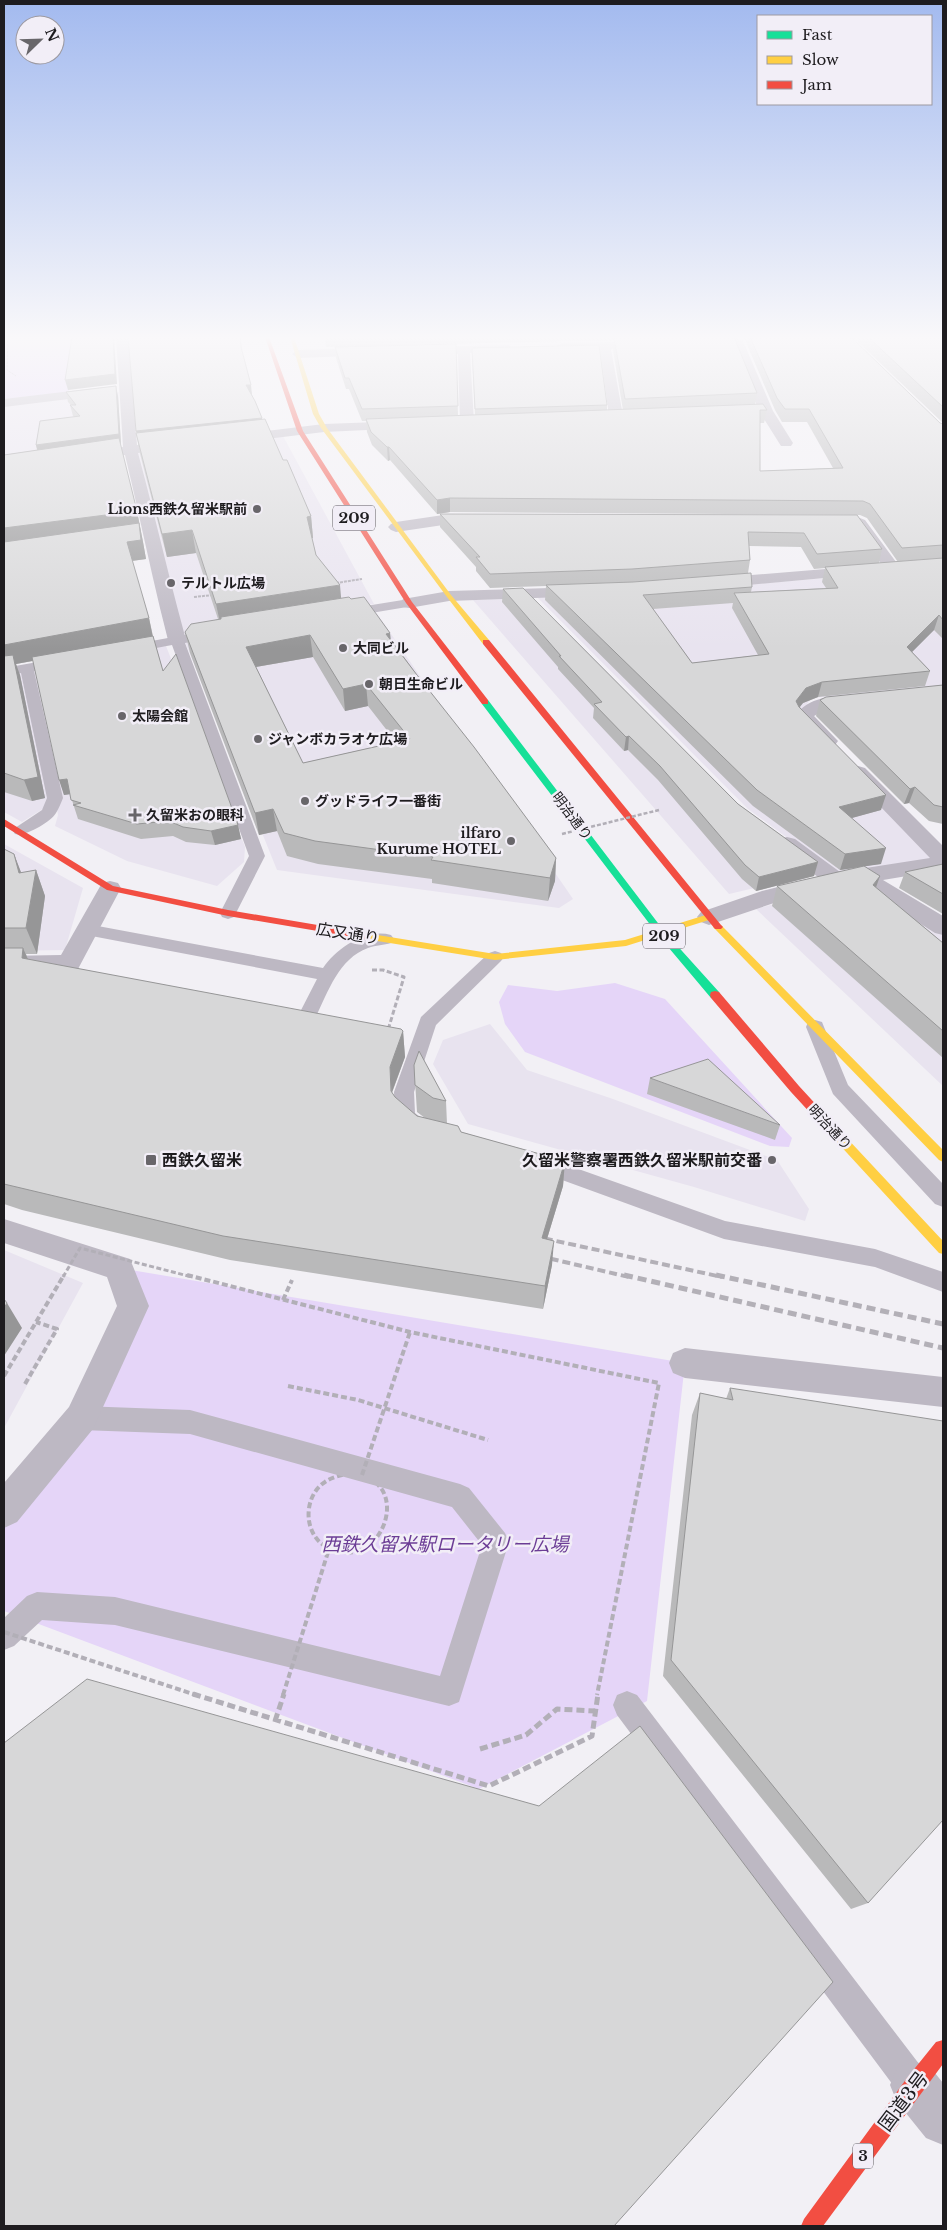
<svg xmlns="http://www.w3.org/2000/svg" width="947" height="2230" font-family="'Libre Baskerville','Noto Sans JP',serif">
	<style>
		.built { fill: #e8e3ef }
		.green { fill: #e5d5f8 }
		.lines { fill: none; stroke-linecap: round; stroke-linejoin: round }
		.path-far4 { stroke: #b2afb7; stroke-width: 1; stroke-dasharray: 2.5 1; stroke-linecap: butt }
		.path-far3 { stroke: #b2afb7; stroke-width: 2; stroke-dasharray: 3 1; stroke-linecap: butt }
		.path-far2 { stroke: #b2afb7; stroke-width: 3; stroke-dasharray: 5 2.5; stroke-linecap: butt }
		.path-far1 { stroke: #b2afb7; stroke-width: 4; stroke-dasharray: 6 3; stroke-linecap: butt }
		.path { stroke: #b2afb7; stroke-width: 5; stroke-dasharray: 8 4; stroke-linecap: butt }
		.lane { fill: #bdb8c3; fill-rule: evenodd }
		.street { fill: #bdb8c3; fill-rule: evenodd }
		.fast { fill: #16e098; fill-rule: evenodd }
		.slow { fill: #ffcf43; fill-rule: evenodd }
		.jam { fill: #f24e42; fill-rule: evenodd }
		.rail-far1 { stroke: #b3b0b7; stroke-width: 4; stroke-dasharray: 8 4; stroke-linecap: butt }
		.rail { stroke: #b3b0b7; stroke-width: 5; stroke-dasharray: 9 5; stroke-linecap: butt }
		.path-bridge-far3 { stroke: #b2afb7; stroke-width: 2.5; stroke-dasharray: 4 2; stroke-linecap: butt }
		.path-bridge-far2 { stroke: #b2afb7; stroke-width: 3; stroke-dasharray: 5 2.5; stroke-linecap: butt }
		.path-bridge-far1 { stroke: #b2afb7; stroke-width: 4; stroke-dasharray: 6 3; stroke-linecap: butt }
		.path-bridge { stroke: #b2afb7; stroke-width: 5; stroke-dasharray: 8 4; stroke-linecap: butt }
		.wall { fill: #b9b9ba; fill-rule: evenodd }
		.shaded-wall { fill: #969697 }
		.building { fill: #d7d7d8; stroke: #969697; fill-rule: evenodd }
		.poi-dot { fill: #68666a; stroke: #f2eef7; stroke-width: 2 }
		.labels { text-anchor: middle; stroke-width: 5; stroke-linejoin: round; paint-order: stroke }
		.far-poi-label { font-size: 14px; font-weight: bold; fill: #1e1c1f; stroke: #f2eef7; text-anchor: start }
		.far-street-label { font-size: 14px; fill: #1e1c1f; stroke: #f2eef7 }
		.shield { fill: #f2eef7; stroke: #5e5b60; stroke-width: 1 }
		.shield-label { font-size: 15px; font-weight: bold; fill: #1e1c1f }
		.street-label { font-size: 16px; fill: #1e1c1f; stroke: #f2eef7 }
		.poi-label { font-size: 16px; font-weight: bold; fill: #1e1c1f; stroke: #f2eef7; text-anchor: start }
		.near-park-label { font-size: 19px; font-style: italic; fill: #6b3c95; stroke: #f2eef7 }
		.near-street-label { font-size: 19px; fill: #1e1c1f; stroke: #f2eef7 }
	</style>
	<rect width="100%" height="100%" fill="#f2f0f5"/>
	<!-- built -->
	<path class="built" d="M119,392V448L4,464V405Z
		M283,436L374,604L182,634L136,450Z
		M943,569V687L812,698L798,715L939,858L835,873L748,809L537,597L636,593Z
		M526,597L739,812L818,873L729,894L473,600Z
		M376,612L573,899L559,908L277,870L185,642Z
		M166,646L245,847L244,862L217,886L127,861L55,826L58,815L32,670Z
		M23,672L48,797L46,807L22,822L4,812V675Z
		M4,844L83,888L65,950L4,951Z
		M858,881L943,933V1086L756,909Z
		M490,1024L527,1070L613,1099L777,1160L809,1209L805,1221L694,1187L468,1124L433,1064L443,1040Z
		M4,1250L83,1283L4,1428Z"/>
	<!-- green -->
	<path class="green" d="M4,337H73L69,392L4,399Z
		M615,983L665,999L792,1138L789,1147L770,1146L525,1052L505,1024L499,1002L508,985L557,991Z
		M119,1268L685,1363L647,1701L479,1789L4,1611V1510L81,1418L133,1306Z"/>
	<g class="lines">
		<!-- path-far4 -->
		<path class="path-far4" d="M8,337L7,370L16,376"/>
		<!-- path-far3 -->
		<path class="path-far3" d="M336,583L362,579
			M194,597L213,595"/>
		<!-- path-far2 -->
		<path class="path-far2" d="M372,970H383L404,977L388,1030"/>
		<!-- path-far1 -->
		<path class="path-far1" d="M283,1300L292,1280
			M25,1384L57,1329L36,1322
			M288,1386L358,1400L488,1440
			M350,1473C356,1475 363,1476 368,1478C402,1493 386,1545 355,1552C350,1553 344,1552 340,1551C328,1550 318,1543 313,1533C304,1516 309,1492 325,1482C332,1477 342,1475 350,1473Z"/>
		<!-- path -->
		<path class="path" d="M480,1749L526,1735L557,1709L595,1711"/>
		<!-- lane -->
		<path class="lane" d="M409,599L413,600L415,603L413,606L347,617L341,613L347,609Z
			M195,633L201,637L200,640L185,643L265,856L236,913L234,917L228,919L222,917L220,913L249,856L172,645L130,653L123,649L130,645Z
			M60,658L65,659L67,662L65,665L34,671L63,798C61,803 59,808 56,813C51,822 25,837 15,834L13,831L15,828L42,810L47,798L21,673L4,676V668Z
			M87,924L323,968C337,948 366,928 391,935L394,939L391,943C384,945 376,945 368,948C335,960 326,1000 310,1028L303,1030L283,1026L281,1021L283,1016L290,1014L298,1016L317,979L81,934L78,930L81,926Z
			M495,951L501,953L504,957L501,961L436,1025L414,1092L415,1113L426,1122L429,1128L426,1134L419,1136L412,1134L398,1121L395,1116L394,1092L421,1017L489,953Z
			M815,1020L822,1022L824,1027L848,1085L943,1184V1207L935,1204L833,1094L806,1027L808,1022Z
			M539,1155L725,1221L875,1249L943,1272V1292L875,1267L724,1239L532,1169L529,1163L532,1157Z
			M81,1406L190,1410L460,1484L469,1488L505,1533L509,1542L459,1702L449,1706L115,1625L42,1620L14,1646L4,1650V1618L27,1596L37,1592L115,1597L440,1676L482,1545L452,1507L190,1434L81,1430L72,1426L69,1418L72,1410Z
			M627,1691L637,1695L926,2073L931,2085L926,2097L914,2102L902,2097L617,1715L613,1705L617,1695Z"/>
		<!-- street -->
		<path class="street" d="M116,337H128L137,445L176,441L183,445L176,449L138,453C155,516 169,578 186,640L183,644H171L168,640C152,578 140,517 125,455L84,459L77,455L84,451L123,447Z
			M737,338L743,341L773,411L793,443L791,446H781L759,411L733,345H700L694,342L700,339Z
			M652,341L656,342L658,344L656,346L611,349L623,416L616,420L609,416L600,349L562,351L556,347L562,343Z
			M509,345L515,349L513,351L470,353L474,422L467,426L460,422L458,354L420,355L414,351L420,347Z
			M372,348L376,349L378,352L376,355L298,358L292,354L298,350Z
			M105,387L111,391L109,394L4,407V399Z
			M405,421L412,425L410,428L324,432L234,443L227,439L234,435L324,424Z
			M450,514L483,516L486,519L483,522L450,524L396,532L391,530L388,527L391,524L396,522Z
			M860,518L865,520L899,566L901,569L899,572H887L852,523L855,520Z
			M862,566L868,568L870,571L868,574L715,588L709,587L707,583L709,579L715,578Z
			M583,587L589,588L591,592L589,596L449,601L409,608L403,607L401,603L403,599L409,598L449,591Z
			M856,695L863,697L865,701L863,705L827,709L814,716L838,741L835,745C819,749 803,730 794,717C809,696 832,696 856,695Z
			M858,766L865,768L943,846V870L883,880L943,916V935L935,933L858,884L777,902L709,925L701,922L697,917L701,912L762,891L818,877L779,849L776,844L779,839L787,837L795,839L840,872L930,858L851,776L848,772L851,768Z
			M110,881L118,883L121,888L78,969L69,971L4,972V956L61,955L102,883Z
			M4,1219L130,1259L149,1306L93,1429L17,1522L4,1528V1483L69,1407L117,1306L107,1277L4,1243Z
			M685,1348L943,1377V1407L685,1378L673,1373L669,1363L673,1353Z
			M914,2061L931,2068L943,2083V2145L926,2138L897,2102L890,2085L897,2068Z"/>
		<!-- fast -->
		<path class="fast" d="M482,700H488L664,931L719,992L720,995L719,998H711L658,935L482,704Z"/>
		<!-- slow -->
		<path class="slow" d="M290,337H294L319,414L327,428L451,595L489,640V644H483L447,597L321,428L313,414Z
			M709,914L712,915V919L626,946L495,960L365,939L360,936L365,933L495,954L625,940Z
			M718,924L721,925L943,1150V1162L939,1160L715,929L713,927Z
			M840,1134L844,1135L943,1241V1254L939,1253L836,1141L834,1138L836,1135Z"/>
		<!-- jam -->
		<path class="jam" d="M265,337H269L303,431L412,602L488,700V704H482L406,603L297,431Z
			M483,640H489L721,925L723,927L721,929H715L483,644Z
			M4,819L113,886L228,910L365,933L370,936L365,939L228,916L107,890L4,826Z
			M715,991L719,992L799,1086L844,1135L846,1138L844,1141H836L791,1092L711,998L710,995L711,992Z
			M943,2040V2064L823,2226H801L804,2219L907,2078L936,2042Z"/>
		<!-- rail-far1 -->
		<path class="rail-far1" d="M533,1236L722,1277
			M539,1256L629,1277"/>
		<!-- rail -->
		<path class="rail" d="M624,1275L943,1348
			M716,1275L943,1324"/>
		<!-- path-bridge-far3 -->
		<path class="path-bridge-far3" d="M562,834L659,810"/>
		<!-- path-bridge-far2 -->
		<path class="path-bridge-far2" d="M63,1277L80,1248L192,1277"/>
		<!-- path-bridge-far1 -->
		<path class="path-bridge-far1" d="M187,1275L410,1332L659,1383L597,1695
			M4,1376L64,1275
			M362,1475L410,1332
			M4,1632L196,1695
			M283,1695L329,1549"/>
		<!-- path-bridge -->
		<path class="path-bridge" d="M193,1694L489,1786L592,1736L598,1694
			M275,1721L284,1694"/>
	</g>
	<!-- wall -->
	<path class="wall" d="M128,337H241L242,352L252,395L262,420L311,516L313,538H312L316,555L341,598L351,599L390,633L391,639L417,675L556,858L555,881L548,901L432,883V879L318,864L287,856L277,831L259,835L190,653L185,632L218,619L196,553L167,557L140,454L136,433H137ZM313,657L345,711L368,706L396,742L303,763L256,667Z
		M321,337H734L757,393L755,405L767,410L764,423H760V471L833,468L807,422H782L775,410L745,340L739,337H851L940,423L943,424V639L934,630L912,652L930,671L925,686L818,697L803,703L800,707L881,810L851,818L881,864L864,866L876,887L943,943V1058L772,906L777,886L863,867L840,870L753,806L545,600L546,586L490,588L476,571V567L440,527V514L857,515L882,549L879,563L898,562L867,518L860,515L450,512L437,514L390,460L388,461L372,445L367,432L366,421H362L349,389H346L336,358L335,347H326L325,337ZM614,340L613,350L623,410H607V405L472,354L475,415L458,416L456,344L364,346ZM749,546L801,547L814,569L825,568L822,582L826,588L751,592L752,587L748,573L750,560ZM733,603L732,608L758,655L692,663L653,609Z
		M853,337H943V423Z
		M66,392L118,396L121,444H120L137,511L143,542L146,559L132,561L149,618L153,636L163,671L238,825L241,839L215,845L186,842L173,836L141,839L78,819L70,794L64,795L33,661L16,664L20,675L45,798L32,801L4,792V455L37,450L36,445L74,417L73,416L70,405H71L68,402Z
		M503,589L738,804L818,862L814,876L756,891L742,879L658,780L628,750L624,751L593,718L594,708L558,669V667L502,602Z
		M943,685V824L929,821L909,803L904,804L816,716L820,700Z
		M4,849L14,854L21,873L36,870L45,896L37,954H26L28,959L403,1031L405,1057L392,1093L395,1097L417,1116L425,1118L417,1112L414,1065L446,1101L447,1124L461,1132L565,1161L563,1186L547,1239L552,1265L543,1309L230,1260L22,1210L4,1204Z
		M943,864V914L899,888L905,872Z
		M650,1078L780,1125L775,1140L647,1094Z
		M730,1388L868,1903L851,1909L663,1676L692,1415L700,1393L726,1399Z"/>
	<!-- shaded-wall -->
	<path class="shaded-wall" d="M113,337H114L117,384L68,390L65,380Z
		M246,385H251L252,395Z
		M116,386L118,396L121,444L39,456L36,445L119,434Z
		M262,418L263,429L139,442L136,431Z
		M387,447H389L390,460L388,461Z
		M450,498V512L437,514V500Z
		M137,511L143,542L146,559L131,561L4,548V528Z
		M311,516L313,538L309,539L307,517Z
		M192,530L196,553L167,557L162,534Z
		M340,585L342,608L221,627L216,604Z
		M939,615L934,630L902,662L907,647Z
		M149,618L153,638L16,664L20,675L45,798L32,801L24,780L4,667V645Z
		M390,633L391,654L386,634Z
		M310,635L313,657L249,668L246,647Z
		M822,682L818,697L803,703L792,716L796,701L806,688Z
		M366,684L368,706L345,711L343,689Z
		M629,736L628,750L624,751L626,737Z
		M67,779L71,794L64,795L59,780Z
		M915,787L909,803L904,804L910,789Z
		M886,795L881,810L834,823L839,807Z
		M273,809L277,831L259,835L255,813Z
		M238,825L241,839L215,845L211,831Z
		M886,848L881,864L840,870L845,854Z
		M14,854L24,880L19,873Z
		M556,858L555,881L548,901L550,878Z
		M818,862L814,876L756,891L759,877Z
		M36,870L45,896L37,954L26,928Z
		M880,876L873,896V885Z
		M23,948L34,973L22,958Z
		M403,1031L405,1057L392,1092L393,1116L390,1067Z
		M565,1161L563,1186L540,1262L542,1238Z
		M554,1241L552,1265L543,1309L545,1286Z
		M7,1303L22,1328L4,1356V1308Z"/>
	<!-- building -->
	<path class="building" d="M72,337H113L115,374L65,380Z
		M128,337H240L241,347L251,385H246L255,401L262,418L136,431Z
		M676,337H734L757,393L625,399L614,338Z
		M750,337H851L940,423L943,424V545L902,548L870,504L863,501L450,498L437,500L389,447H387L371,432L366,419L763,404L767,410H760V471L843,468L809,409H785L777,398Z
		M868,337H943V407Z
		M456,344L458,406L362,409L349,378H345L335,347Z
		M599,345L607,405L475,409L472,348Z
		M116,386L119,434L36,445L40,421L80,416L70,405H76L66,392Z
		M265,419L283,460H287L311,516L307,517L316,555L340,585L216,604L192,530L162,534L136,433Z
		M119,438L137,511L4,528V455Z
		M440,514L857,515L882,549L817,554L804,533L748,532L750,560L632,569L490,574L476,557H480Z
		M139,523L141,540L127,542L149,618L4,645V542Z
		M943,558V620L939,615L907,647L930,671L822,682L806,688L796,701L799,707L886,795L839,807L886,848L845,854L757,790L546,585L633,582L751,573L752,587L643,595L692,663L769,654L734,593L838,588L825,567Z
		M523,588L738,804L818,862L759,877L745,865L660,766L629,736L626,737L594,704L602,702L559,656H561L503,589Z
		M349,597L351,599L364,597L390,633L386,634L417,675L474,747L556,858L550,878L431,860L433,857L315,841L284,833L273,809L255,813L185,632L191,624L221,619V617ZM310,635L343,689L366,684L410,739L303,763L246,647Z
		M153,636L163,671L176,654L238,825L211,831L183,827L169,821L137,824L73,805L81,803L71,800L67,779L59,780L32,657Z
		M13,655L38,777L24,780L4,773V656Z
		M943,685V807L934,805L915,787L910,789L820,700L826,697Z
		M4,849L14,854L19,873L36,870L26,928H4Z
		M943,864V894L905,872Z
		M864,866L880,876L873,885L943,943V1031L777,886Z
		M4,948H23L22,958L401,1029L403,1031L390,1067L391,1091L395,1097L417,1116L458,1126L461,1132L565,1161L542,1238L554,1241L545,1286L223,1236L4,1184Z
		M419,1051L446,1101L433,1098L415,1085L414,1065Z
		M708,1059L780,1125L650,1078Z
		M4,1299L7,1303L4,1308Z
		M730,1388L943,1421V1820L868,1903L671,1660L700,1393L733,1400Z
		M87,1679L539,1806L640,1726L833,1982L614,2226H4V1743Z"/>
	<!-- sky -->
	<linearGradient id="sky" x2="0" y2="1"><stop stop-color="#a3baef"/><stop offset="0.52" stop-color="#f9f8fa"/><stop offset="1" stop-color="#f9f8fa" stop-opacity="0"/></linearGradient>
	<rect width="947" height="649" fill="url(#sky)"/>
	<!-- markers -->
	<g class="poi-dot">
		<circle cx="257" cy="509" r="5"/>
		<circle cx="171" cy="583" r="5"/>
		<circle cx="343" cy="648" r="5"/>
		<circle cx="369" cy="684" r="5"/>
		<circle cx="122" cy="716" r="5"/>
		<circle cx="258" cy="739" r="5"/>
		<circle cx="305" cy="801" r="5"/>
		<path d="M132.5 807.5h5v5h5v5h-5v5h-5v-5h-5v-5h5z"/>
		<circle cx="511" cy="841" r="5"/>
		<rect x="145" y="1154" width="12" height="12" rx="2.5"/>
		<circle cx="772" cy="1160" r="5"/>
	</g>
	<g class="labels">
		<!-- far-poi labels -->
		<g class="far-poi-label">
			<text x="247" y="514" text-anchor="end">Lions西鉄久留米駅前</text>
			<text x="181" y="588">テルトル広場</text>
			<text x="353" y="653">大同ビル</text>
			<text x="379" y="689">朝日生命ビル</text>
			<text x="132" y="721">太陽会館</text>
			<text x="268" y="744">ジャンボカラオケ広場</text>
			<text x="315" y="806">グッドライフ一番街</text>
			<text x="146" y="820">久留米おの眼科</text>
			<text x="501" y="838" text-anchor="end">ilfaro<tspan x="501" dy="16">Kurume HOTEL</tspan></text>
		</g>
		<!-- far-street labels -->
		<g class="far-street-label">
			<text transform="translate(572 816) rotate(53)" y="5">明治通り</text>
			<text transform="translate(830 1127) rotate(47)" y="5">明治通り</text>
		</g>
		<!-- shield labels -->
		<g class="shield">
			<rect x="333" y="505.5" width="42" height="25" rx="4"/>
			<rect x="643" y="923.5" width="42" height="25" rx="4"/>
			<rect x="853" y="2143.5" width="20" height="25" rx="4"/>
		</g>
		<g class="shield-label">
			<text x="354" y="523">209</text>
			<text x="664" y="941">209</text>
			<text x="863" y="2161">3</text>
		</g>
		<!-- street labels -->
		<g class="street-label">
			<text transform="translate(348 933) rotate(9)" y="6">広又通り</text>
		</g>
		<!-- poi labels -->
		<g class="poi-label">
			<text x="162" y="1166">西鉄久留米</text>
			<text x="762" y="1166" text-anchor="end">久留米警察署西鉄久留米駅前交番</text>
		</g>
		<!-- near-park labels -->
		<g class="near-park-label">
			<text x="445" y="1551">西鉄久留米駅ロータリー広場</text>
		</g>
		<!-- near-street labels -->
		<g class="near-street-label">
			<text transform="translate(903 2101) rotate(-53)" y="7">国道3号</text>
		</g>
	</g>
	<!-- border -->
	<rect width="947" height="2230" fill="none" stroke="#1e1c1f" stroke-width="10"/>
	<!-- legend -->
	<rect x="757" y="15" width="175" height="90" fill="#f2eef7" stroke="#9d9aa1"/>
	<rect x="767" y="31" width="25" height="8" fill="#16e098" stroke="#9d9aa1"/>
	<text x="802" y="40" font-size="15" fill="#1e1c1f">Fast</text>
	<rect x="767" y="56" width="25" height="8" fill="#ffcf43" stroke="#9d9aa1"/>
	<text x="802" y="65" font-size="15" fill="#1e1c1f">Slow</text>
	<rect x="767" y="81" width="25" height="8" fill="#f24e42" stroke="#9d9aa1"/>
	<text x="802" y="90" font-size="15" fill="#1e1c1f">Jam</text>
	<!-- north arrow -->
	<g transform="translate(40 40) rotate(67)"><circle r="24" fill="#f2eef7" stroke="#9d9aa1"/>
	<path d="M0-4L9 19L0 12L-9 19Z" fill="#68666a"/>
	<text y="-8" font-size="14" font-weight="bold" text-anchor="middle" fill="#1e1c1f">N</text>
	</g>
</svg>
